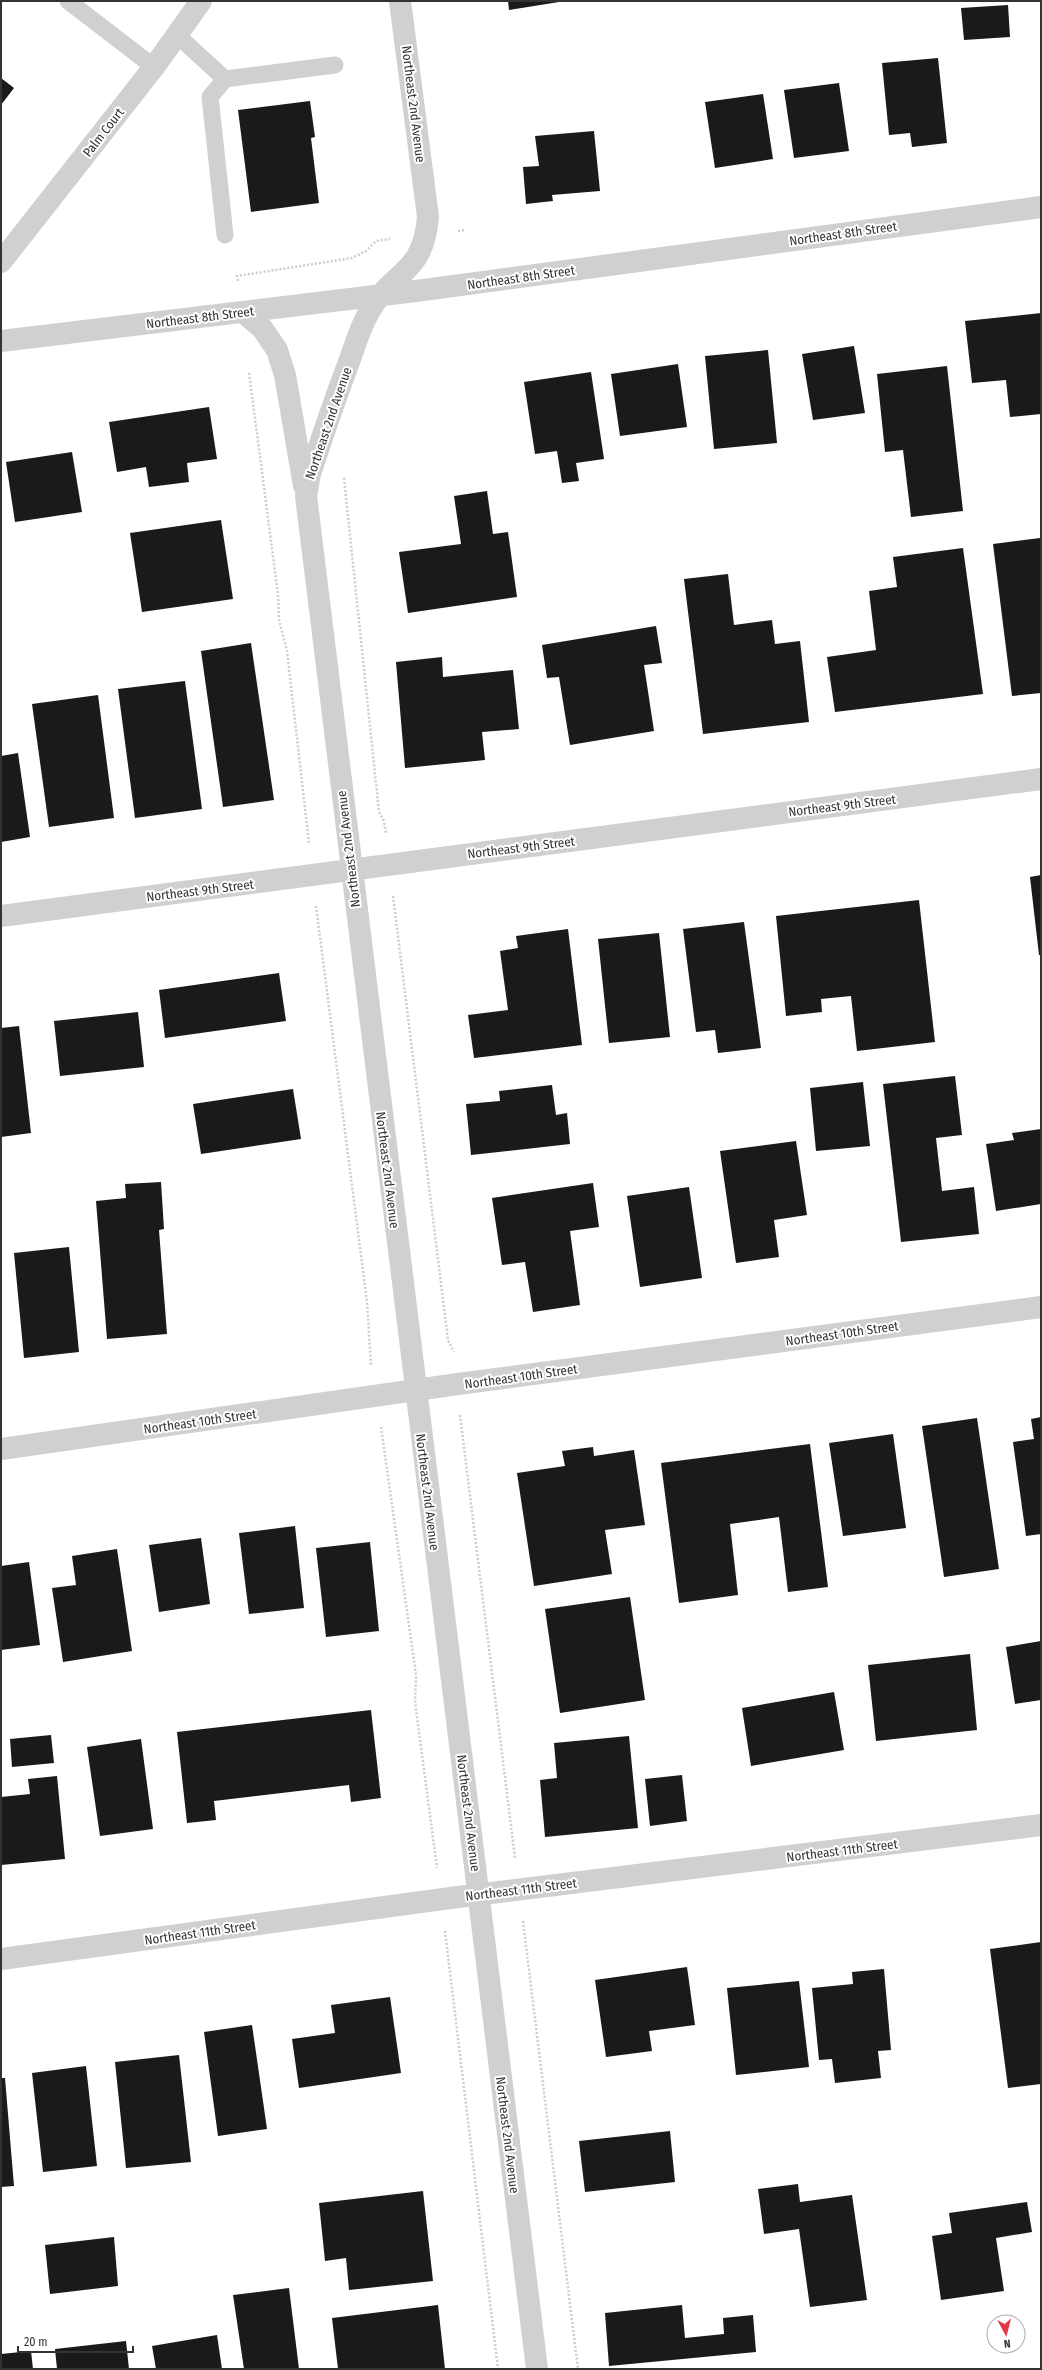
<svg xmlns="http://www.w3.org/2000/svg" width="1042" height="2370" font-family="'Fira Sans Condensed',sans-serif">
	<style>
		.building { fill: #1a1a1a }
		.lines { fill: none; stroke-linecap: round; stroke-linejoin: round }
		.path { stroke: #cdcdcd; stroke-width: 2.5; stroke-dasharray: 2 2; stroke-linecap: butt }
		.service { stroke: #d0d0d0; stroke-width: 17 }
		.minor { stroke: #d0d0d0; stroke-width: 22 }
		.tertiary { stroke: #d0d0d0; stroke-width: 22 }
		.labels { text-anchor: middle; stroke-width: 4; stroke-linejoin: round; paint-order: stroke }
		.street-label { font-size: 13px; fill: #333; stroke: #fff }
	</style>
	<rect width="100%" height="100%" fill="#fff"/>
	<!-- building -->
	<path class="building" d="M508,1H559V2L509,10Z
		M1008,5L1010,37L964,40L961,8Z
		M938,58L947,143L912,147L910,133L889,135L882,63Z
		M1,78L14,88L1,105Z
		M839,83L849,151L794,158L784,90Z
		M763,94L773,159L715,168L705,102Z
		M310,101L315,137L311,138L319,203L251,212L238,110Z
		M594,131L600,191L552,195L553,201L526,204L523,167L539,166L535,136Z
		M1041,313V414L1010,417L1006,380L972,383L965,321Z
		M854,346L865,413L813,420L802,354Z
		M768,350L777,443L714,449L705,356Z
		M678,364L687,427L620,436L611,374Z
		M947,366L963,511L911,517L903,450L885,452L877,374Z
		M591,372L604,459L576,463L579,481L562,483L557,451L535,454L524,382Z
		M209,407L217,459L187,463L189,482L149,487L146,467L117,472L109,422Z
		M72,452L82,512L15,522L6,462Z
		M487,491L493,534L508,532L517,597L408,613L399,552L461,544L454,496Z
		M221,520L233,599L142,612L130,533Z
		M1040,538L1041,693L1012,696L993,544Z
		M963,548L983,694L835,712L827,657L876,650L869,591L897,587L893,557Z
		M728,574L734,625L772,620L775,644L800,641L809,722L703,734L684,579Z
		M656,626L662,663L644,665L654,731L570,745L559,677L547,678L542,645Z
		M251,643L274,800L223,807L201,651Z
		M442,657L443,677L513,670L519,729L482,732L485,760L405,768L396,662Z
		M185,681L202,809L135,818L118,689Z
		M98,695L114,818L49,827L32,704Z
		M18,753L30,837L1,842V756Z
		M1041,875V955H1039L1030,877Z
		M919,900L935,1042L857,1051L851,996L821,999L822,1012L786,1016L776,916Z
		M744,922L761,1048L718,1053L715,1030L696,1032L683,929Z
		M568,929L582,1045L474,1058L468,1015L508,1010L500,951L518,948L516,936Z
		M659,933L670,1037L609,1043L598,939Z
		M279,973L286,1021L165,1038L159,990Z
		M138,1012L144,1067L60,1076L54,1021Z
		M19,1026L31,1133L1,1137V1028Z
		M955,1076L962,1135L936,1138L942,1191L974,1187L979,1234L901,1242L883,1084Z
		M863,1082L870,1146L816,1151L810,1088Z
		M552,1085L556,1115L567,1113L570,1144L471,1155L466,1104L500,1101L499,1091Z
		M293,1089L301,1139L201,1154L193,1104Z
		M1041,1129V1204L996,1211L986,1144L1014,1140L1012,1133Z
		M796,1141L807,1215L774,1220L779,1257L736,1263L720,1151Z
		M161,1182L164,1229L159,1230L167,1334L107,1339L96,1201L126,1198L125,1184Z
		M593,1183L599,1227L570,1231L580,1305L533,1312L525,1262L502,1265L492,1198Z
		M689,1187L702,1278L640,1287L627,1196Z
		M69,1247L79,1352L24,1358L14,1253Z
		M1041,1417V1534L1026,1536L1013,1442L1034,1439L1031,1419Z
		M977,1418L999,1569L944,1577L922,1426Z
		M893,1434L906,1528L843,1536L829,1443Z
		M810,1444L828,1587L788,1592L779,1517L730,1524L738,1595L679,1603L661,1463Z
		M593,1447L594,1456L634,1450L645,1525L605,1530L612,1574L534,1586L517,1473L565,1466L562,1451Z
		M295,1526L304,1608L249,1614L239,1533Z
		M201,1538L210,1604L159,1612L149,1545Z
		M370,1542L379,1631L326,1637L316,1548Z
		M117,1549L132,1651L63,1662L52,1588L76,1585L72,1556Z
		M29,1562L40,1645L1,1650V1566Z
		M630,1597L645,1700L560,1713L545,1609Z
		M1041,1641V1700L1015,1704L1006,1647Z
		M970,1654L977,1730L876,1741L868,1665Z
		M834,1692L844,1750L751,1766L742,1708Z
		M371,1710L381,1798L351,1802L349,1785L214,1801L216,1820L187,1823L177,1732Z
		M51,1735L54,1763L12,1767L10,1739Z
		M629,1736L638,1828L545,1837L540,1780L557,1778L554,1743Z
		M141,1739L153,1829L100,1836L87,1747Z
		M682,1775L687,1821L650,1826L645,1779Z
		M57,1776L65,1859L1,1865V1797L30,1794L28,1779Z
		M1041,1942V2084L1008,2088L990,1949Z
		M687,1967L695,2025L649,2031L652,2051L606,2057L595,1980Z
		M884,1969L891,2050L878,2051L881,2078L835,2083L832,2059L819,2060L812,1988L853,1984L852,1972Z
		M799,1981L809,2067L736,2075L727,1988Z
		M390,1997L401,2073L299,2088L292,2039L335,2033L331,2005Z
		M252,2025L267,2129L218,2136L204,2032Z
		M179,2055L191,2162L126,2168L115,2062Z
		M86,2066L97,2166L43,2172L32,2073Z
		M1,2078H5L14,2186L1,2187Z
		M670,2131L675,2182L585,2192L579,2141Z
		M798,2184L800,2202L852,2195L867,2300L810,2307L799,2229L764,2234L758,2189Z
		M423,2191L433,2281L349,2290L346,2258L325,2261L319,2203Z
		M1027,2202L1032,2232L996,2238L1004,2291L941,2300L932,2236L952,2233L949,2213Z
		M114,2237L118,2286L50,2294L45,2245Z
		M289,2288L299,2369H244L233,2295Z
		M438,2305L445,2369H338L332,2318Z
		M682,2305L685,2338L724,2334L723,2318L753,2315L756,2352L609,2366L605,2313Z
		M217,2335L222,2369H156L152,2346Z
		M126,2341L129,2369H57L55,2349Z
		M31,2351L33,2369H1V2354Z"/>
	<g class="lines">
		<!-- path -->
		<path class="path" d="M458,231L466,230
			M238,281L237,276L352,258L366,251L376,241L390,239
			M249,373L278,594L279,620L287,651L309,843
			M344,478L379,812L384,821L386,834
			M393,896L448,1340L454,1352
			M316,906L367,1302L371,1365
			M460,1415L515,1858
			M381,1427L416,1675L415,1702L437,1868
			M523,1921L578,2369
			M445,1931L498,2369"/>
		<!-- service -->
		<path class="service" d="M68,1L154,67
			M177,35L225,79L335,65
			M225,79L210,97L225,235"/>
		<!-- minor -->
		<path class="minor" d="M1,262L154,67L201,1
			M1,916L1041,779
			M1,1449L458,1384L1041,1307
			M1,1959L458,1897L1041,1825"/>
		<!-- tertiary -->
		<path class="tertiary" d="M400,1L428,217C423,276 392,270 369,312C360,328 355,345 349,362C335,399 322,437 310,474L306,496L537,2369
			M243,312L262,328L277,350L285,375L304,486
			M1,341L416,291L1041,207"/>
	</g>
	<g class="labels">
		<!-- street labels -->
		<g class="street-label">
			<text transform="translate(414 104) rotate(83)" y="5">Northeast 2nd Avenue</text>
			<text transform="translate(103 132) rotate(-52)" y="5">Palm Court</text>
			<text transform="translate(843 233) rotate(-8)" y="5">Northeast 8th Street</text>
			<text transform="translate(521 277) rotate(-8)" y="5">Northeast 8th Street</text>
			<text transform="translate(200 317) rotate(-7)" y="5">Northeast 8th Street</text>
			<text transform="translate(328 423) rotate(-71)" y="5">Northeast 2nd Avenue</text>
			<text transform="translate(842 805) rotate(-7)" y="5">Northeast 9th Street</text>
			<text transform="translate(521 847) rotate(-7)" y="5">Northeast 9th Street</text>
			<text transform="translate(348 849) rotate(-97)" y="5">Northeast 2nd Avenue</text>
			<text transform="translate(200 890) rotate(-7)" y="5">Northeast 9th Street</text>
			<text transform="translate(388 1170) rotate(83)" y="5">Northeast 2nd Avenue</text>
			<text transform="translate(842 1333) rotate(-8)" y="5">Northeast 10th Street</text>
			<text transform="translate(521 1376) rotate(-8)" y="5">Northeast 10th Street</text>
			<text transform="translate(200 1421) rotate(-8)" y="5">Northeast 10th Street</text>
			<text transform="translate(428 1492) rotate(83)" y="5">Northeast 2nd Avenue</text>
			<text transform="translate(469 1813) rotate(83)" y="5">Northeast 2nd Avenue</text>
			<text transform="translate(842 1850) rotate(-7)" y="5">Northeast 11th Street</text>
			<text transform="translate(521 1889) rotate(-7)" y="5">Northeast 11th Street</text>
			<text transform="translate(200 1932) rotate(-8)" y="5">Northeast 11th Street</text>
			<text transform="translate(508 2135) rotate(83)" y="5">Northeast 2nd Avenue</text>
		</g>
	</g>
	<!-- border -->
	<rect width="1042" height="2370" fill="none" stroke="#333333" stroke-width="4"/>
	<!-- north arrow -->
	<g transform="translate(1006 2334) rotate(173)"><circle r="19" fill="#ffffff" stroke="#adadad"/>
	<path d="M0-3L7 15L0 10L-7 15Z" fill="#e63946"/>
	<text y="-6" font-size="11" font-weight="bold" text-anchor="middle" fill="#333333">N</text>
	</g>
	<!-- scale -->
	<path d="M18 2346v6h115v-6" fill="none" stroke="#333333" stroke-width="2"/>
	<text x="24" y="2346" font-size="12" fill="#333333" stroke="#ffffff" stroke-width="3" paint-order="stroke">20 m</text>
</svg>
